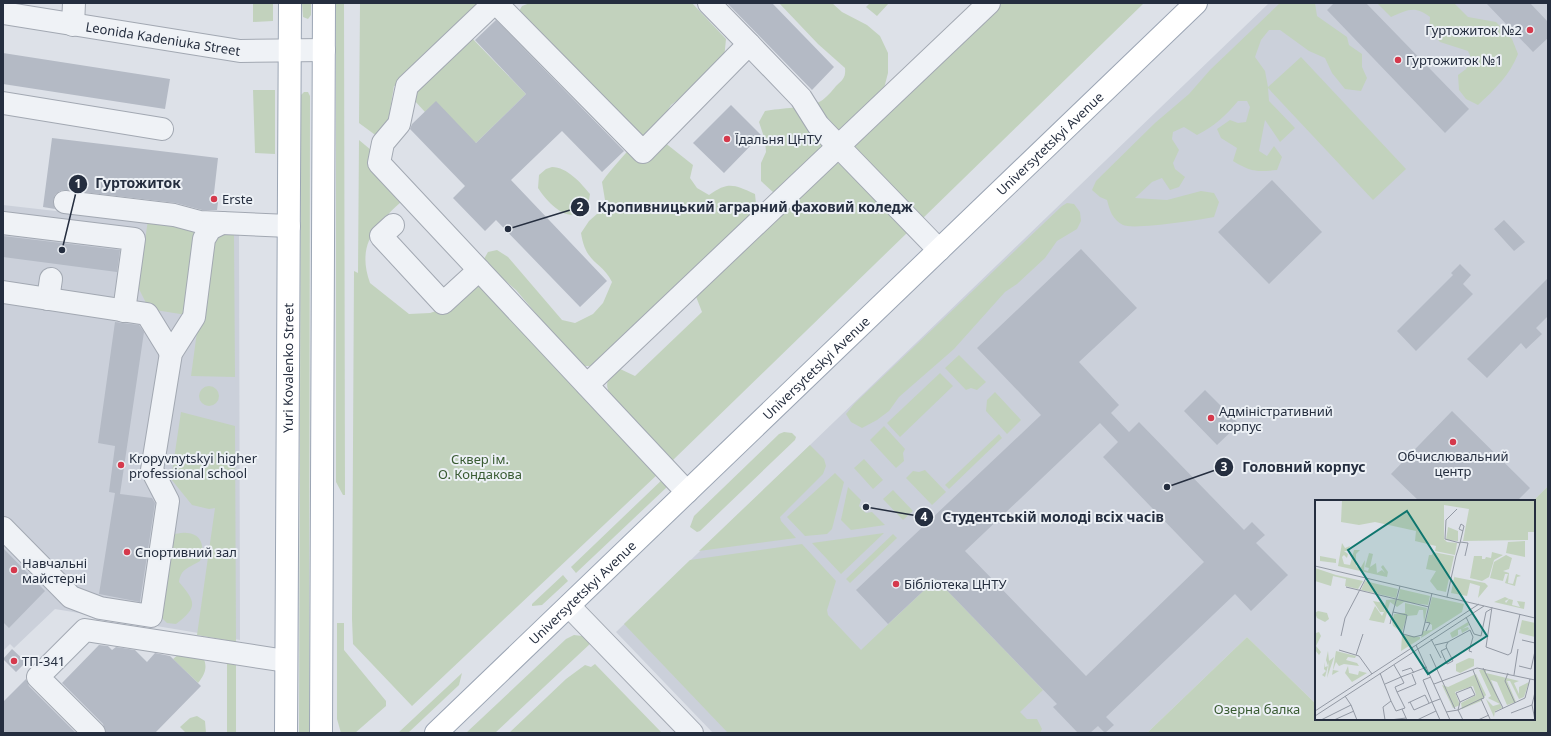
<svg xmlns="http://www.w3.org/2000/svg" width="1551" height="736" font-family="'Noto Sans',sans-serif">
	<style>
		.built { fill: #cbd0da }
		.green { fill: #c2d2bd }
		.building { fill: #b4bac5; fill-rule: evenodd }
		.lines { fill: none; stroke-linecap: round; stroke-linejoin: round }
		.minor-casing { stroke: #a2a8b2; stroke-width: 24 }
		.major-casing { stroke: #9ba5b4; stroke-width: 24 }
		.minor { stroke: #eff2f6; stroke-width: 22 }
		.major { stroke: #fff; stroke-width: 22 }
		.poi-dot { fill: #d5394c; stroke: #ecf0f5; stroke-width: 1.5 }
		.labels { text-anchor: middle; stroke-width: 4; stroke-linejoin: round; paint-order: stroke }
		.poi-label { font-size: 13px; fill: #252e3f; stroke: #ecf0f5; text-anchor: start }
		.street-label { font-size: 13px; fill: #252e3f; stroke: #ecf0f5 }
		.park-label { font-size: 13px; fill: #395b32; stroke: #ecf0f5 }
		.inset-road { fill: none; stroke: #9399a4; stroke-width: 1 }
		.view { fill: #0f766e; fill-opacity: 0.15; stroke: #0f766e; stroke-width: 2 }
		.inset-edge { fill: none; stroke: #252e3f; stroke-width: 2 }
		.leader { fill: none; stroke: #252e3f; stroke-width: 1.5 }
		.callout-dot { fill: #252e3f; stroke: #ecf0f5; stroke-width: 1.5 }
		.mark-label { font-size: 12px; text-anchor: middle; font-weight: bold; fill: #fff }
		.callout-label { font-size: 14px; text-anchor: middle; font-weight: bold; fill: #252e3f; stroke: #ecf0f5; stroke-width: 4; stroke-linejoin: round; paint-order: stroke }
	</style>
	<rect width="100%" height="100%" fill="#dde1e8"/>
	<!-- built -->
	<path class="built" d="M1269,3H1548V486L1533,501H1316V704L1247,637L1147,733H713L616,632Z
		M3,205L239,232L240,640L55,609L14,648L10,644L3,651Z"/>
	<!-- green -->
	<path class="green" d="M253,3H273V21L253,22Z
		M302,3H311V15L308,19L303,17Z
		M336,3H344L345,495H343L336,482Z
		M360,3H480L398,85L394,86L387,128L378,137L359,123Z
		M530,3H692L726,39L724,59L706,79L671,105L660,123L664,142L693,165L690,178L697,188L709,195C729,181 734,185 755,194L756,204L747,222L595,366H584L572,356L516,290L488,266L484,259L488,252L497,250L508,257L562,320L575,323L593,314L603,303L612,282C601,260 586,265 581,233L589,221L606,206L602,182C612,167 625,156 635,141L518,13L522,6Z
		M779,3H832L842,12L867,25L880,36L888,53V73L882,96L825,146L817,151L814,163L774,193L761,181V163L766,152L765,140L759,122L765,111C780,108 809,108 821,101C826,98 832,91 836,86C843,80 846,77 845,68L818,44Z
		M870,3H889L877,16L866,7Z
		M1001,3H1144L921,220L854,148L855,144Z
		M1280,3H1315L1317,16L1347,37L1349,45L1362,54V67L1367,78L1361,91L1345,89L1332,73L1325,58L1309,51L1280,30H1269L1261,40L1255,57L1265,71L1268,87L1301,57L1406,169L1373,200L1268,88L1269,101L1295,128L1280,142L1265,120L1259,151L1267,156L1274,146L1282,157L1277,170C1257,172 1251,172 1233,161L1237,148L1221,138L1217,129L1230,120L1238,123L1246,122L1250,107L1247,101H1238C1225,116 1215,126 1197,135L1184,127L1173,132L1172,139L1179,150L1173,163L1175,169L1185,177L1179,187L1170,190L1162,178L1152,182L1135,198L1167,200L1201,191L1214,193L1219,202L1214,217C1200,220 1133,230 1123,225C1112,219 1110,211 1107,200L1100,197L1092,190L1096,181L1155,123L1189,94L1210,70Z
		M1377,3H1454L1468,17L1496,22L1512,39L1518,54C1510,75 1494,90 1478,105L1466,99L1459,90L1458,75L1466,69L1472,60L1468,51L1440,42L1429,30L1430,17C1415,5 1407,10 1391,17Z
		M468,34L526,94L476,143L425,112L414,100L413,87Z
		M253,90H275V154L255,153Z
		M304,92H308L310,96L309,733H299L301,95Z
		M359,140L371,150L403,200C376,225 356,244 370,283L409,314L430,313L451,306L481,283L659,473L412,706L353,644L352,619L354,271L358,273Z
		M837,163L843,164L909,231L672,461L610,394C603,382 610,376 618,368L635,376L702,312L695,294L834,164Z
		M552,167C567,167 581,183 590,194L589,200L574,215C560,216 545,199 538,188L539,175L546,169Z
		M1067,203L1074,204L1080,212L1081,221L1077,229L1057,241L1045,258L1017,284L1005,292L954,349L899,397L889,411L877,420L862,428L851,422L846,414L854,404L1062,206Z
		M148,220L216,234H234L235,377L191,376L199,317L149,309L138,287Z
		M959,355L986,382L977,390L971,388L966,390L945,368Z
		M940,373L953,386L900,437L887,423Z
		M199 396a10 10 0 1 1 20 0a10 10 0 1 1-20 0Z
		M995,392L1021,420L1007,434L986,411L987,400Z
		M181,412L235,426L236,645L227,643L226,640L197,635L215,508L209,509L192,505L171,479Z
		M884,426L905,449L903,453L904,461L896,468L870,440Z
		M784,432L792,433L796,437L795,440L700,531L697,532L690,527L694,516L779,434Z
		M999,434L1002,438L949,489L945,485Z
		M810,445L824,459L826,466L823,474L780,517L781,521L796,538L699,551Z
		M864,459L883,480L873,489L854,468Z
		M925,470L946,492L932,505L906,478L913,471L919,472Z
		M835,473L844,482L832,529L827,534L805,536L787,517Z
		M666,476L669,484L667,487L576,573L571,567Z
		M1548,486V733H1147L1247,637L1316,704V719H1534L1533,501Z
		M848,487L861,500L859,506L866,513L872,512L885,525L851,530L841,520Z
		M893,490L913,511L903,520L883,499Z
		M165,533C177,536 177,532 187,533C203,534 205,549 200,561C189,568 181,568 179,582C196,602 198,607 176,624L167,623L161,617Z
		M884,533L841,574L812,543Z
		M893,534L897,538L850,583L846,579Z
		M802,544L836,581L827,610L828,615L861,650L936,579L1043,690L1020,712L1027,719H1037L1042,729L1040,733H728L624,624L690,560Z
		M563,575L568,581L542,605L532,606V604Z
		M337,623H344V650L386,701V706L355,733H341L337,719Z
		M574,635L582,636L592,642L495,733H466L566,639Z
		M179,654L203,657C208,667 205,674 198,683L173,659Z
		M227,659L236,660V733H227Z
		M595,664L662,733H509L566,679L585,665L591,667Z
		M462,673L459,685L408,733H398Z
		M197,716L205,721L206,733H186L180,727L190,718Z"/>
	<!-- building -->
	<path class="building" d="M727,3H772L834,67L812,90Z
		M1334,3H1366L1469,109L1445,133L1327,10Z
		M1486,3H1530L1548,22V38L1533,52Z
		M496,20L624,151L602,172L562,131L511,180L607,281L580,307L496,220L485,231L453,198L465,186L410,129L412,124L436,101L476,143L526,94L475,40Z
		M3,53L170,79L165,109L3,84Z
		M731,105L761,135L724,173L693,143Z
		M52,138L218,158L213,202H218L217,210H202L176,203L66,190L60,191L55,195L53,201L55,209L43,207Z
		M1272,180L1322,232L1269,284L1218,232Z
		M1504,220L1525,242L1514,251L1494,229Z
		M3,236L120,250L117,272L3,257Z
		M1081,249L1137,308L1079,362L1119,405L1111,413L1129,432L1139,422L1244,530L1252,522L1265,535L1256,543L1288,575L1251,611L1235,594L1106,717L1114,725L1105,733L1098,726L1090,733H1078L1053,707L1057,704L936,579L888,624L856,590L1041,415L977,348ZM1100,423L1118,442L1103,457L1204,562L1086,676L965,551Z
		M1460,264L1471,275L1463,284L1473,294L1416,351L1397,331L1453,275L1451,273Z
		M1548,278V316L1536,328L1542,334L1526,349L1521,343L1487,378L1467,359Z
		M115,322L139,325L144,332L120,494L152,498L155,503L140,602L99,594L115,493L109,492L115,446L98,443Z
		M1205,390L1239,424L1217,445L1184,411Z
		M1452,411L1530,488L1517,501H1419L1391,474Z
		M3,548L45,591L9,628L3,622Z
		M99,645L108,646L112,650L116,647L135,650L147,662L155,653L170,656L201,686L155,733H106L103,724L62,683Z
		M12,649L26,662L16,672L3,659Z
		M26,679L29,686L76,733H3V702Z"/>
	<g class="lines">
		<!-- minor casing -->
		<g class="minor-casing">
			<g id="minor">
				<path d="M709,3L749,44"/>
				<path id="s1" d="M3,13L240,51L324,50"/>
				<path d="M73,25L74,3"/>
				<path d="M3,103L162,129"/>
				<path d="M65,202L174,215L200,222L289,226"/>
				<path d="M3,223L134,239L124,311"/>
				<path d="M393,225L381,236L443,303L479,270"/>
				<path d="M3,292L147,314L171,353"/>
				<path d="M48,299L51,279"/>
				<path d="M587,385L989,3"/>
				<path d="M687,492L379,163L383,143L399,124L407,86L493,4L501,8L643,152L749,44L801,98L818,125L939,250"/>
				<path d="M3,528L71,597L100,608L151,616L168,501L152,470L171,353L194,317L204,239L210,229L222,223"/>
				<path d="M569,606L692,733"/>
				<path d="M94,733L38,677L85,630L286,661"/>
			</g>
		</g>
		<!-- major casing -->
		<g class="major-casing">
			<g id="major">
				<path id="s2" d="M286,733L290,3"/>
				<path d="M321,733L324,3"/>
				<path id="s3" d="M436,733L1196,3"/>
			</g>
		</g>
		<!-- minor -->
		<use href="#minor" class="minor"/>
		<!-- major -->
		<use href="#major" class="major"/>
	</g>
	<!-- markers -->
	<g class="poi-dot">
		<circle cx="1530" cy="30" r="4"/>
		<circle cx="1398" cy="60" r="4"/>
		<circle cx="727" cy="139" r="4"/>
		<circle cx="214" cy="199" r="4"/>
		<circle cx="1211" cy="418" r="4"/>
		<circle cx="1453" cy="442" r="4"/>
		<circle cx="121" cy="465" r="4"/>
		<circle cx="127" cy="552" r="4"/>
		<circle cx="14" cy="570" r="4"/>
		<circle cx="896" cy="584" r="4"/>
		<circle cx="14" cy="661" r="4"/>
	</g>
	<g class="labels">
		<!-- poi labels -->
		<g class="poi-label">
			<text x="1522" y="35" text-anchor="end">Гуртожиток №2</text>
			<text x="1406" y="65">Гуртожиток №1</text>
			<text x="735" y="144">Їдальня ЦНТУ</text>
			<text x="222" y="204">Erste</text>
			<text x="1219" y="416">Адміністративний<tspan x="1219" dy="15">корпус</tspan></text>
			<text x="1453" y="461" text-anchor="middle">Обчислювальний<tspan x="1453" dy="15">центр</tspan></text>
			<text x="129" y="463">Kropyvnytskyi higher<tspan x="129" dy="15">professional school</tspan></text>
			<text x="135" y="557">Спортивний зал</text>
			<text x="22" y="568">Навчальні<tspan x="22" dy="15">майстерні</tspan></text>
			<text x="904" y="589">Бібліотека ЦНТУ</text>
			<text x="22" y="666">ТП-341</text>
		</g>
		<!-- street labels -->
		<g class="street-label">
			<text dy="5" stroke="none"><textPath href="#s1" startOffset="162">Leonida Kadeniuka Street</textPath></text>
			<text dy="5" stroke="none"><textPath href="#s3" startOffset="851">Universytetskyi Avenue</textPath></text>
			<text dy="5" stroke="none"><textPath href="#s2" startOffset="365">Yuri Kovalenko Street</textPath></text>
			<text dy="5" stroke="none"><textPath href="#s3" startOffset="527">Universytetskyi Avenue</textPath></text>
			<text dy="5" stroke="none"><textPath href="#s3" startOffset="203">Universytetskyi Avenue</textPath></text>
		</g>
		<!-- park labels -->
		<g class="park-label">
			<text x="480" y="464">Сквер ім.<tspan x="480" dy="15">О. Кондакова</tspan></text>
			<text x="1257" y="714">Озерна балка</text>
		</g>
	</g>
	<!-- overview -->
	<g transform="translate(1315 500)">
		<rect width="220" height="220" fill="#dde1e8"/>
		<path d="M27,0H220V32H213V40L148,41L154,9L129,5V39L132,42L142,43L140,55L120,51L121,46L100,41L101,31L60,22L44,25L26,22ZM133,27L143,31V41L131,40ZM210,41V57L191,53L193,42ZM27,43L30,48L35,46L33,51H29L33,54L32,58L29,55L27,57L29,64L35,65L39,50H45L41,54V66L45,69L50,60L49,70L53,71L54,68L50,67L54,53L58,54L55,67L61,63L62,73L67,70L70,73L66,67L68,65L73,72L72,77L23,66ZM118,52L139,56L131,92L122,90L115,81L121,71L111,69L114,55H117ZM177,52L188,55L179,60L174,77L167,81L155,78L159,56H167V59H170L171,57L176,58ZM191,55L197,58L194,69L188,71L194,73L193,83L198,84L201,74L206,76L202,77L200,86L190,83L193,74H190L188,81L175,78L179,62ZM5,56L21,59V63L5,61ZM0,68L21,75L48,81L43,89L30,86L31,79L18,76L16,86L0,81ZM140,73L139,77L170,83L173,86L163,98L165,86L155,83L152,96L136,93ZM50,81L83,89L81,98L46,90ZM85,89L115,96L113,105L89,102L82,107L75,102L69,123L54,120L60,106L67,116L69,112H65L58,101L69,103V112L71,100L83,99ZM117,97L149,104L147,112L106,138L108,131L117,130V125L111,121ZM190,97L194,99L190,101L191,103L194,99L198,100L197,105L205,107L202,101L210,102L209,109L179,102ZM90,103L112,108L109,122L108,110H104L102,115L92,116L87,132L78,126L77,122L79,114L90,113ZM3,111L12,113L14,119L10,122L2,118L0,113ZM207,120L220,123V137L204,133ZM153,122L154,125L147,129L153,127L154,129L147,133L146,129L143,130V135L137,138L135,133ZM4,132L6,136L1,146L6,152L4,155L0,150L1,133ZM87,135L105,137V139L86,151ZM13,151L14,161L19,157L12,178L14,162L10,177L7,175L11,171L9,169L10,162V167L13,166L11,160ZM21,151L41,156L40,158L33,157L31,160L42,163L44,166L29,164L24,166L21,162L18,170L24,171L17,175ZM154,158L159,159V166L145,173L141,171V164ZM33,166L34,173L43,175L44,171L52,173L37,182L30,173ZM171,169V173L204,181L199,183L204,194V187L214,182L209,197L204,199L195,181H192L201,202L192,205L182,182L176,180L187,208L180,211L179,217L171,199L178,206L185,204L173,198L176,196L164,170ZM161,174L171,195L166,201L147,209L146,203L161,195L158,186L140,192L145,205L138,208L127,185L133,187Z" fill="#c2d2bd"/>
		<path class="inset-road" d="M142,9L131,20L130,39L145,43M145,42L153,43L150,56M0,66L220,118M85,86L78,112L92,115L88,134L99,137L107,135L117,93M31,87L114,107M132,97L141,56L145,43L149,26L146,24L144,29L148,31M177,107L171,147L193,155L196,153L205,114M151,117L159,134L166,136L171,112L176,109M110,122L115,123L111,131M75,124L78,112M26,136L30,118L51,78M116,139L126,158M207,140L220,143M101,145L135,220M120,145L133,142L155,130L158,137L154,151L157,152M132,148L126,151L132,164L138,161L132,149L131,146L133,142M24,150L44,156L57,174M115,154L140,209M41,155L48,134M79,165L86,177L112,167M204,166L216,169L220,151M168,168L188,208M158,170L169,198L166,199M87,171L96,168L99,173M65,173L76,201L81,211L87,209L92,220M193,173L190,181L200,203M199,175L203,149M116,177L108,180L117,202L125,199M70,184L86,177L89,183L80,187L82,192L101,184L97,174M119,184L162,168L220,180M156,187L160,195L145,202L141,193ZM82,192L90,208L87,209M95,202L110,195L114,203M93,203L95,202L99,210L117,202L125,220M36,205L42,220M0,211L164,104M131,212L143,210L145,202M180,212L210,198L215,179M196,213L217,205M0,216L169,106M6,220L36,205L30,196M19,220L39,211M70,220L68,207L76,201M75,220L91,218M102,220L121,211M148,220L143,210L166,199L175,219M163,220L174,215M220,220L217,205L220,192"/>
		<path class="view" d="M92,11L172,136L113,174L33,50Z"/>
		<rect width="220" height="220" class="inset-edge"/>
	</g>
	<!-- callouts -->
	<path class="leader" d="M62 250L78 184M508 229L580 207M1167 487L1224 467M866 507L924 517"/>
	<g class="callout-dot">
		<circle cx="62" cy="250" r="4"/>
		<circle cx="508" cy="229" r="4"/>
		<circle cx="1167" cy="487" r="4"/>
		<circle cx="866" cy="507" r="4"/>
		<circle cx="78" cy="184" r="10"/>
		<circle cx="580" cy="207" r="10"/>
		<circle cx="1224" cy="467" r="10"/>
		<circle cx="924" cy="517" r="10"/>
	</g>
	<g class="mark-label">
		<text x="78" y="188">1</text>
		<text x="580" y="211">2</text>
		<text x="1224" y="471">3</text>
		<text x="924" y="521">4</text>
	</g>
	<g class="callout-label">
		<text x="138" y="188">Гуртожиток</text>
		<text x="755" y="212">Кропивницький аграрний фаховий коледж</text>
		<text x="1304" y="472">Головний корпус</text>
		<text x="1053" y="522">Студентській молоді всіх часів</text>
	</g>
	<!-- border -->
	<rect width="1551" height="736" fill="none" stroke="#252e3f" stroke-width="8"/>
</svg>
